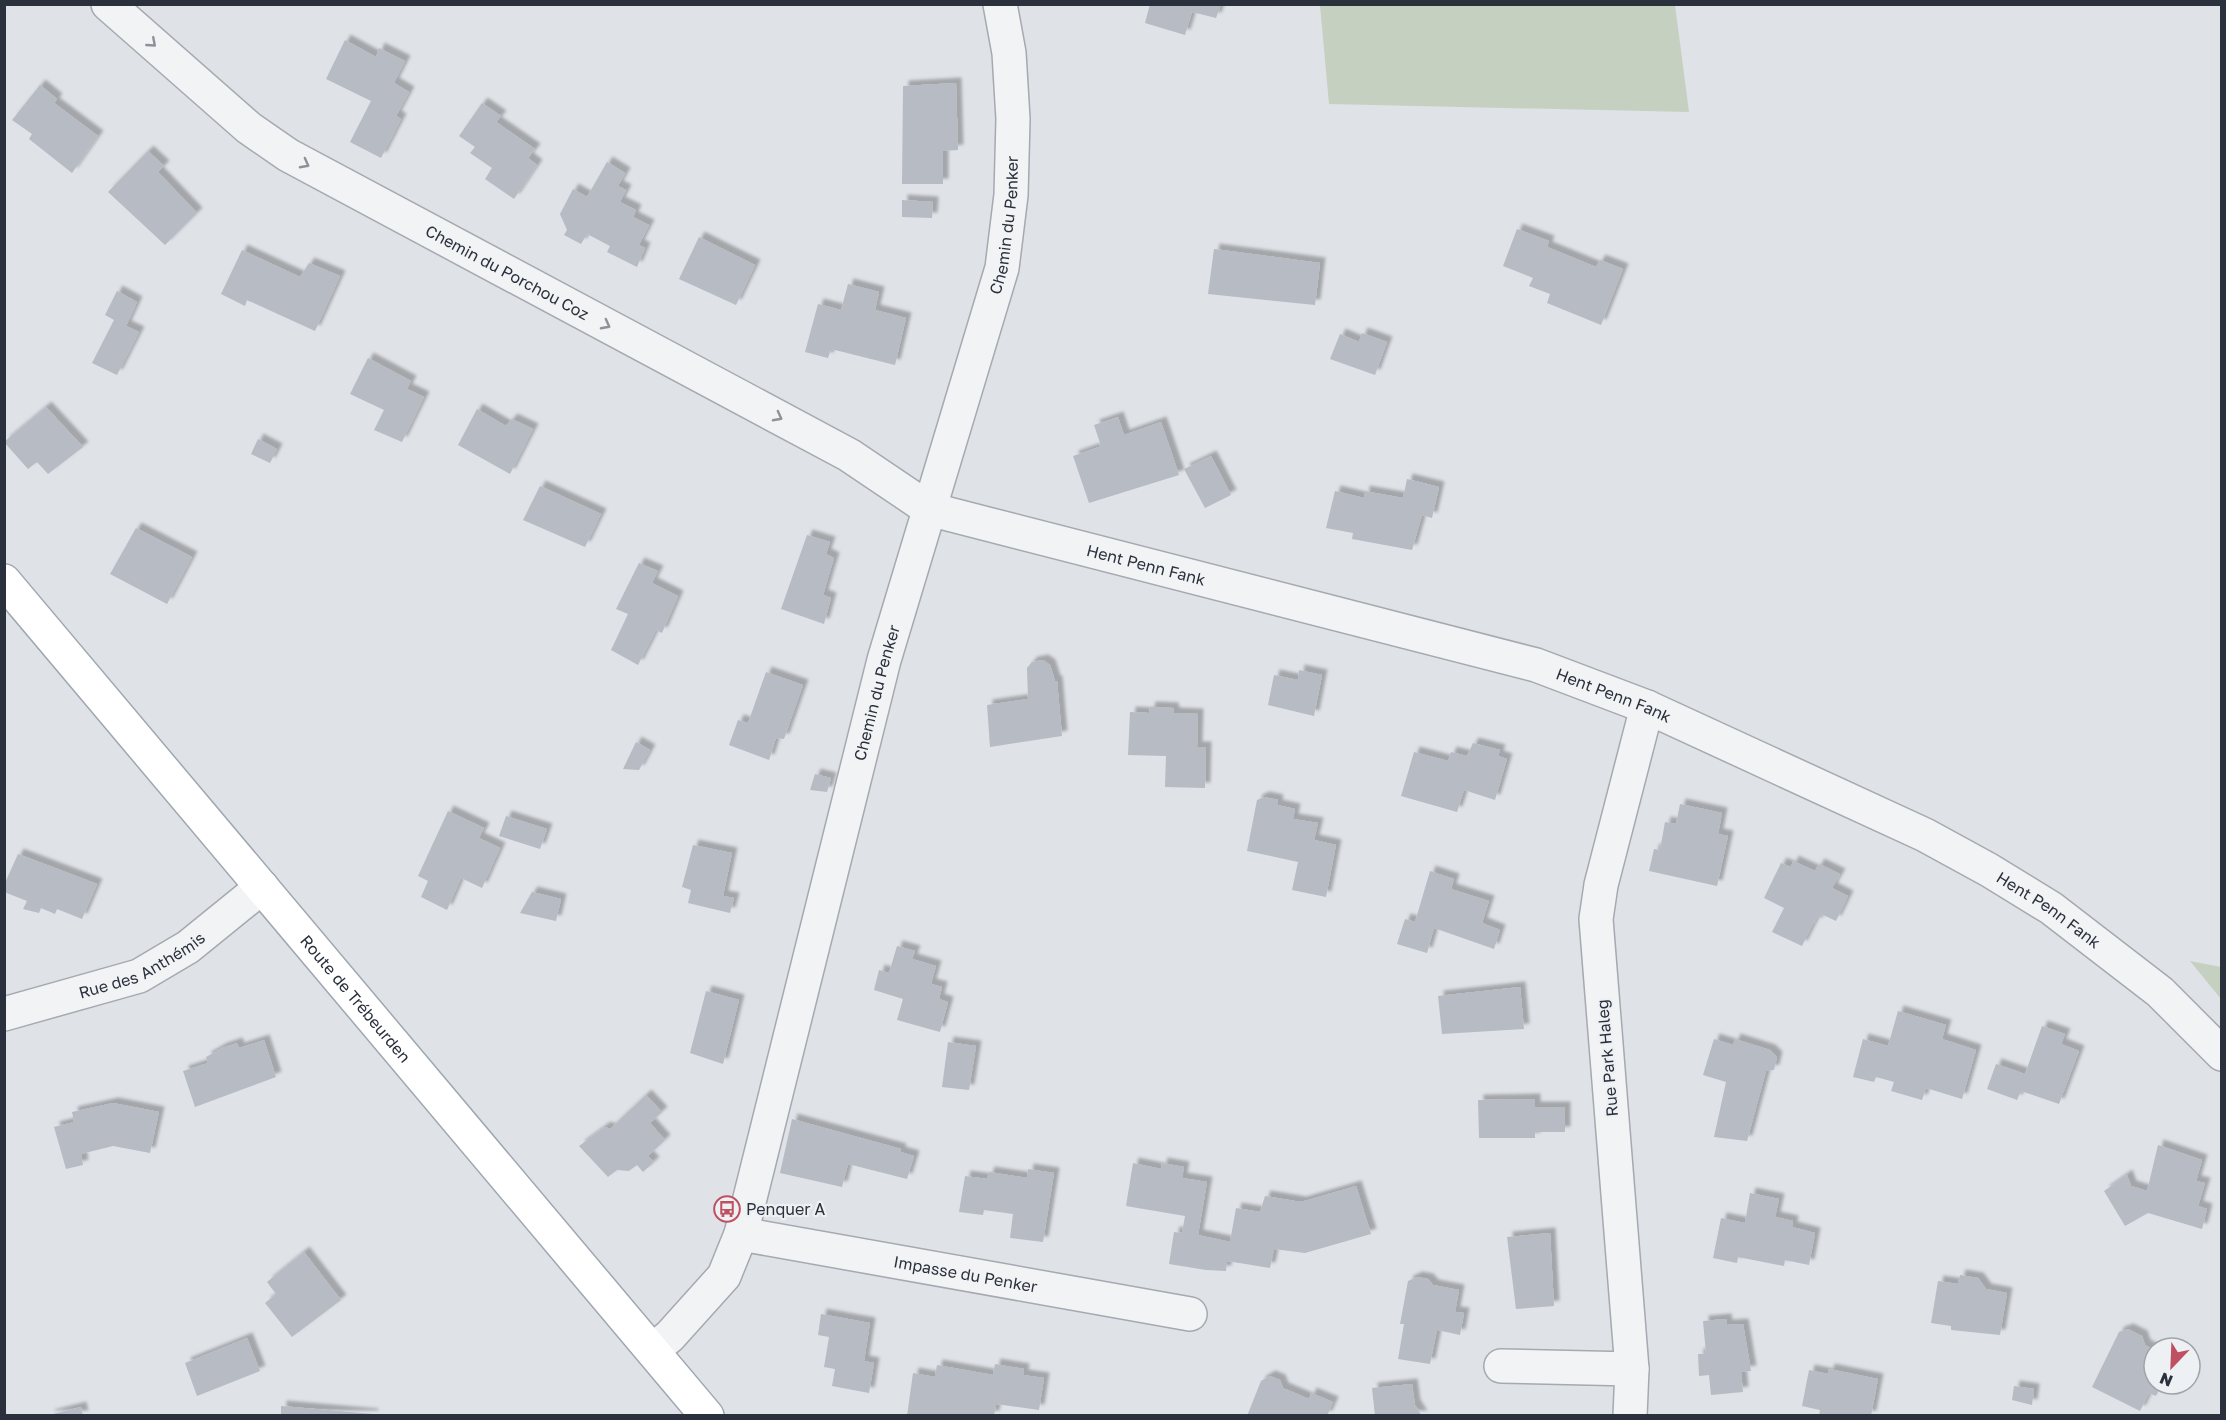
<svg xmlns="http://www.w3.org/2000/svg" width="2226" height="1420" font-family="'Golos Text',sans-serif">
	<style>
		.green { fill: #c5d0c1 }
		.building { fill: #b7bbc3; filter: url(#shadow) }
		.lines { fill: none; stroke-linecap: round; stroke-linejoin: round }
		.minor-casing { stroke: #a5a9b0; stroke-width: 36 }
		.major-casing { stroke: #9fa7b1; stroke-width: 36 }
		.minor { stroke: #f1f3f5; stroke-width: 33 }
		.major { stroke: #fff; stroke-width: 33 }
		.oneway { stroke: #8e9298 }
		.labels { text-anchor: middle; stroke-width: 4.5; stroke-linejoin: round; paint-order: stroke }
		.street-label { font-size: 16px; fill: #2a303c; stroke: #eef1f4 }
		.poi-label { font-size: 16px; fill: #2a303c; stroke: #eef1f4; text-anchor: start }
	</style>
	<defs>
		<filter id="shadow"><feDropShadow dx="5.5" dy="-5.5" stdDeviation="1.5" flood-color="#0004"/></filter>
	</defs>
	<rect width="100%" height="100%" fill="#dfe2e7"/>
	<!-- green -->
	<path class="green" d="M1320,5H1675L1689,112L1329,104Z
		M2190,961L2221,967V999Z"/>
	<!-- building -->
	<path class="building" d="M1150,4H1221L1216,18L1192,12L1185,35L1145,23Z
		M345,40L376,57L379,48L405,61L394,83L409,92L396,116L401,119L381,158L350,142L371,101L326,79Z
		M956,83L958,150L943,151V184H902L903,86Z
		M40,85L57,99L54,103L98,136L72,173L29,139L32,134L12,120Z
		M482,103L501,116L496,122L535,149L528,158L537,165L514,199L485,179L492,168L470,153L475,147L459,136Z
		M148,151L164,166L158,172L197,213L165,245L108,192Z
		M607,162L625,173L618,186L626,190L620,202L636,210L633,217L649,225L639,245L645,248L637,267L607,252L610,246L587,234L581,244L564,235L567,230L560,214L573,189L587,197Z
		M902,200L933,202L932,218L902,217Z
		M1517,229L1549,241L1547,247L1596,267L1600,260L1623,269L1601,325L1547,303L1550,294L1529,286L1533,278L1503,266Z
		M699,237L755,265L736,305L679,279Z
		M1214,249L1320,263L1315,305L1208,294Z
		M242,250L300,277L309,263L340,276L315,331L247,300L245,306L221,294Z
		M848,284L879,292L875,310L906,318L895,365L831,349L828,358L805,352L818,304L841,310Z
		M117,291L137,302L126,326L139,332L117,375L92,363L114,320L105,315Z
		M1362,333L1387,342L1375,375L1330,359L1340,334L1359,342Z
		M368,358L411,381L407,389L424,397L402,442L374,430L384,410L350,394Z
		M46,407L83,447L48,474L37,462L28,469L4,442Z
		M477,409L506,426L512,419L533,429L510,474L458,445Z
		M1118,417L1124,435L1161,422L1179,475L1089,503L1073,456L1099,447L1100,443L1094,425Z
		M258,439L277,449L270,463L251,454Z
		M1211,456L1231,495L1205,508L1184,469Z
		M1407,479L1439,487L1432,518L1422,515L1412,550L1352,539L1353,533L1326,528L1335,491L1364,498V491L1403,498Z
		M540,486L601,514L585,547L523,520Z
		M136,528L192,557L167,604L110,574Z
		M807,535L830,542L826,554L834,558L823,595L831,598L824,624L781,609Z
		M639,563L658,571L652,583L678,596L662,633L656,630L638,665L611,650L628,614L616,609Z
		M1043,660L1050,665L1055,681H1057L1062,736L990,747L987,705L1028,699L1027,668L1032,662Z
		M1299,670L1322,675L1314,716L1268,705L1274,675L1298,680Z
		M766,672L803,685L784,739L776,738L769,760L729,745L738,720L748,723Z
		M1150,707L1173,708L1174,713L1198,714L1197,747H1206L1205,788L1165,787L1166,756L1128,755L1130,712L1149,713Z
		M636,742L650,750L639,770L623,769Z
		M1473,743L1500,750L1498,756L1507,759L1495,800L1464,790L1457,812L1401,796L1414,752L1448,761L1451,752L1467,756Z
		M815,774L831,778L827,792L810,790Z
		M1264,797L1278,800L1277,805L1295,809L1293,819L1318,823L1314,840L1336,845L1326,897L1292,890L1298,862L1247,851L1257,800Z
		M1680,804L1722,813L1718,834L1728,836L1717,886L1649,871L1654,849L1660,850L1665,822L1676,824Z
		M448,811L484,828L479,838L500,848L482,888L461,878L447,910L421,897L428,881L418,876Z
		M506,816L547,829L540,849L499,836Z
		M693,845L732,853L723,896L734,898L730,913L688,903L691,890L682,887Z
		M18,854L97,884L82,919L57,909L55,914L41,908L39,913L23,909L27,901L4,892V885Z
		M1793,861L1815,871L1819,864L1840,874L1832,888L1848,896L1836,921L1821,914L1817,923L1814,922L1802,946L1772,932L1784,908L1764,898L1781,863L1791,867Z
		M1430,871L1454,879L1451,889L1489,901L1482,923L1500,930L1494,949L1434,928L1427,953L1397,944L1405,919L1415,922Z
		M532,892L561,899L556,921L520,913Z
		M897,946L915,951L912,959L936,966L931,984L942,987L939,999L948,1002L940,1032L897,1020L903,999L874,990L879,970L889,973Z
		M1520,987L1524,1029L1442,1034L1438,996Z
		M706,991L739,1000L723,1064L690,1053Z
		M1898,1011L1946,1025L1942,1039L1976,1050L1962,1099L1926,1088L1922,1100L1891,1091L1894,1082L1876,1077L1874,1082L1853,1077L1863,1039L1888,1046Z
		M2042,1026L2065,1034L2061,1044L2079,1051L2059,1104L2021,1091L2017,1100L1987,1089L1996,1064L2025,1074Z
		M1714,1039L1733,1045L1735,1039L1770,1050L1777,1057L1774,1070L1766,1071L1747,1141L1714,1137L1726,1082L1703,1075Z
		M264,1040L276,1077L195,1107L183,1071L208,1063L206,1057L222,1048L237,1043L239,1048Z
		M948,1042L976,1046L969,1090L942,1087Z
		M646,1095L662,1112L650,1123L665,1140L648,1156L654,1162L643,1172L637,1165L629,1171L617,1170L608,1177L579,1146L605,1127L610,1129Z
		M1535,1099V1107H1565V1132H1535V1138H1479L1478,1100Z
		M113,1103L159,1112L150,1153L113,1146L81,1154L83,1165L66,1169L54,1127L74,1122L72,1112Z
		M792,1119L901,1149L900,1152L914,1156L907,1179L848,1164L842,1187L780,1173Z
		M2158,1145L2202,1160L2196,1181L2205,1183L2198,1206L2207,1209L2202,1229L2148,1213L2125,1226L2104,1191L2127,1175L2131,1186L2147,1191Z
		M1133,1163L1161,1169L1162,1163L1184,1167L1182,1178L1207,1182L1198,1235L1230,1242L1236,1208L1260,1212L1265,1196L1301,1202L1356,1186L1371,1234L1305,1253L1274,1249L1270,1268L1227,1261L1226,1271L1206,1270L1169,1264L1174,1232L1182,1233L1185,1216L1126,1206Z
		M1028,1169L1054,1173L1043,1242L1010,1238L1013,1214L984,1210L983,1215L959,1212L965,1176L987,1179L989,1172L1027,1178Z
		M1750,1193L1779,1199L1775,1217L1793,1221L1792,1227L1815,1233L1809,1265L1785,1260L1784,1266L1738,1257L1737,1263L1713,1258L1721,1218L1745,1223Z
		M1550,1233L1554,1306L1516,1309L1507,1237Z
		M304,1252L341,1300L292,1337L265,1303L276,1294L267,1282Z
		M1960,1275L1978,1278L1986,1289L2007,1293L2000,1335L1951,1330V1326L1931,1323L1938,1281L1958,1284Z
		M1417,1277L1428,1279L1433,1285L1459,1290L1455,1312L1464,1313L1460,1335L1437,1330L1430,1364L1398,1359L1404,1324H1400L1408,1281Z
		M821,1314L870,1323L864,1361L874,1363L869,1393L832,1386L835,1369L824,1367L829,1337L818,1335Z
		M1726,1319L1727,1325L1743,1324L1751,1371L1741,1372L1743,1392L1711,1395L1709,1375L1699,1376L1698,1354H1706L1703,1321Z
		M2128,1329L2142,1336L2145,1345L2154,1350V1384H2162L2156,1396L2149,1393L2140,1411L2092,1387L2119,1332Z
		M247,1338L260,1371L197,1396L185,1363Z
		M995,1364L1024,1369L1023,1375L1044,1378L1039,1410L996,1404L994,1416H907L913,1373L935,1377L937,1365L993,1375Z
		M1829,1369L1878,1379L1871,1416H1819L1820,1410L1802,1406L1809,1370L1828,1374Z
		M1270,1376L1280,1380L1283,1388L1309,1399L1311,1393L1333,1402L1327,1416H1247L1261,1381Z
		M1412,1384L1415,1405L1422,1416H1375L1372,1388Z
		M2014,1386L2034,1389L2032,1405L2012,1400Z
		M281,1406L373,1414V1416H281Z
		M81,1407L83,1416H49V1415Z"/>
	<g class="lines">
		<!-- minor casing -->
		<g class="minor-casing">
			<g id="minor">
				<path id="s1" d="M108,4L249,128L288,155L849,455L929,509L1536,665L1647,707L1925,835L1989,870L2051,908L2160,992L2222,1054"/>
				<path id="s2" d="M4,1014L139,976L188,947L262,887"/>
				<path id="s3" d="M741,1234L1190,1314"/>
				<path id="s4" d="M653,1350L670,1336L724,1276L741,1234L884,660L1002,268L1011,195L1013,119L1009,53L1000,4"/>
				<path d="M1501,1366L1632,1369"/>
				<path d="M1630,1416L1632,1369L1596,919L1601,885L1647,707"/>
			</g>
		</g>
		<!-- major casing -->
		<g class="major-casing">
			<g id="major">
				<path id="s5" d="M4,581L707,1416"/>
			</g>
		</g>
		<!-- minor -->
		<use href="#minor" class="minor"/>
		<!-- major -->
		<use href="#major" class="major"/>
	</g>
	<!-- one-way arrows -->
	<defs><path id="oneway-chevron" d="M-2-3.5L2.5 0L-2 3.5" fill="none" stroke-width="1.6" stroke-linecap="round" stroke-linejoin="round" transform="scale(1.5)"/></defs>
	<g class="oneway">
		<use href="#oneway-chevron" transform="translate(152 43) rotate(41)"/>
		<use href="#oneway-chevron" transform="translate(305 164) rotate(28)"/>
		<use href="#oneway-chevron" transform="translate(606 325) rotate(28)"/>
		<use href="#oneway-chevron" transform="translate(778 417) rotate(28)"/>
	</g>
	<!-- icons -->
	<defs>
		<g id="bus-ring" transform="scale(1.35)"><circle r="9.5" fill="#eef1f4" stroke="#bf5062" stroke-width="1.5"/><path d="M-5-6H5V4H4V6H2V4H-2V6H-4V4H-5ZM-3.5-4V0h7V-4ZM-3.5 1.2v1.5H-2V1.2ZM2 1.2v1.5H3.5V1.2Z" fill="#bf5062"/></g>
	</defs>
	<g fill-rule="evenodd">
		<use href="#bus-ring" x="727" y="1209"/>
	</g>
	<g class="labels">
		<!-- street labels -->
		<g class="street-label">
			<text dy="6" stroke="none"><textPath href="#s4" startOffset="1192">Chemin du Penker</textPath></text>
			<text dy="6" stroke="none"><textPath href="#s1" startOffset="484">Chemin du Porchou Coz</textPath></text>
			<text dy="6" stroke="none"><textPath href="#s1" startOffset="1192">Hent Penn Fank</textPath></text>
			<text dy="6" stroke="none"><textPath href="#s4" startOffset="706">Chemin du Penker</textPath></text>
			<text dy="6" stroke="none"><textPath href="#s1" startOffset="1678">Hent Penn Fank</textPath></text>
			<text dy="6" stroke="none"><textPath href="#s1" startOffset="2164">Hent Penn Fank</textPath></text>
			<text dy="6" stroke="none"><textPath href="#s2" startOffset="147">Rue des Anthémis</textPath></text>
			<text dy="6" stroke="none"><textPath href="#s5" startOffset="546">Route de Trébeurden</textPath></text>
			<text transform="translate(1607 1058) rotate(-95)" y="6">Rue Park Haleg</text>
			<text dy="6" stroke="none"><textPath href="#s3" startOffset="228">Impasse du Penker</textPath></text>
		</g>
		<!-- poi labels -->
		<g class="poi-label">
			<text x="746" y="1215">Penquer A</text>
		</g>
	</g>
	<!-- border -->
	<rect width="2226" height="1420" fill="none" stroke="#2a303c" stroke-width="12"/>
	<!-- north arrow -->
	<g transform="translate(2172 1366) rotate(203)"><circle r="28" fill="#eef1f4" stroke="#a0a4aa" stroke-width="1.5"/>
	<path d="M0-4.5L10 22L0 15L-10 22Z" fill="#bf5062"/>
	<text y="-9" font-size="16" font-weight="bold" text-anchor="middle" fill="#2a303c">N</text>
	</g>
</svg>
